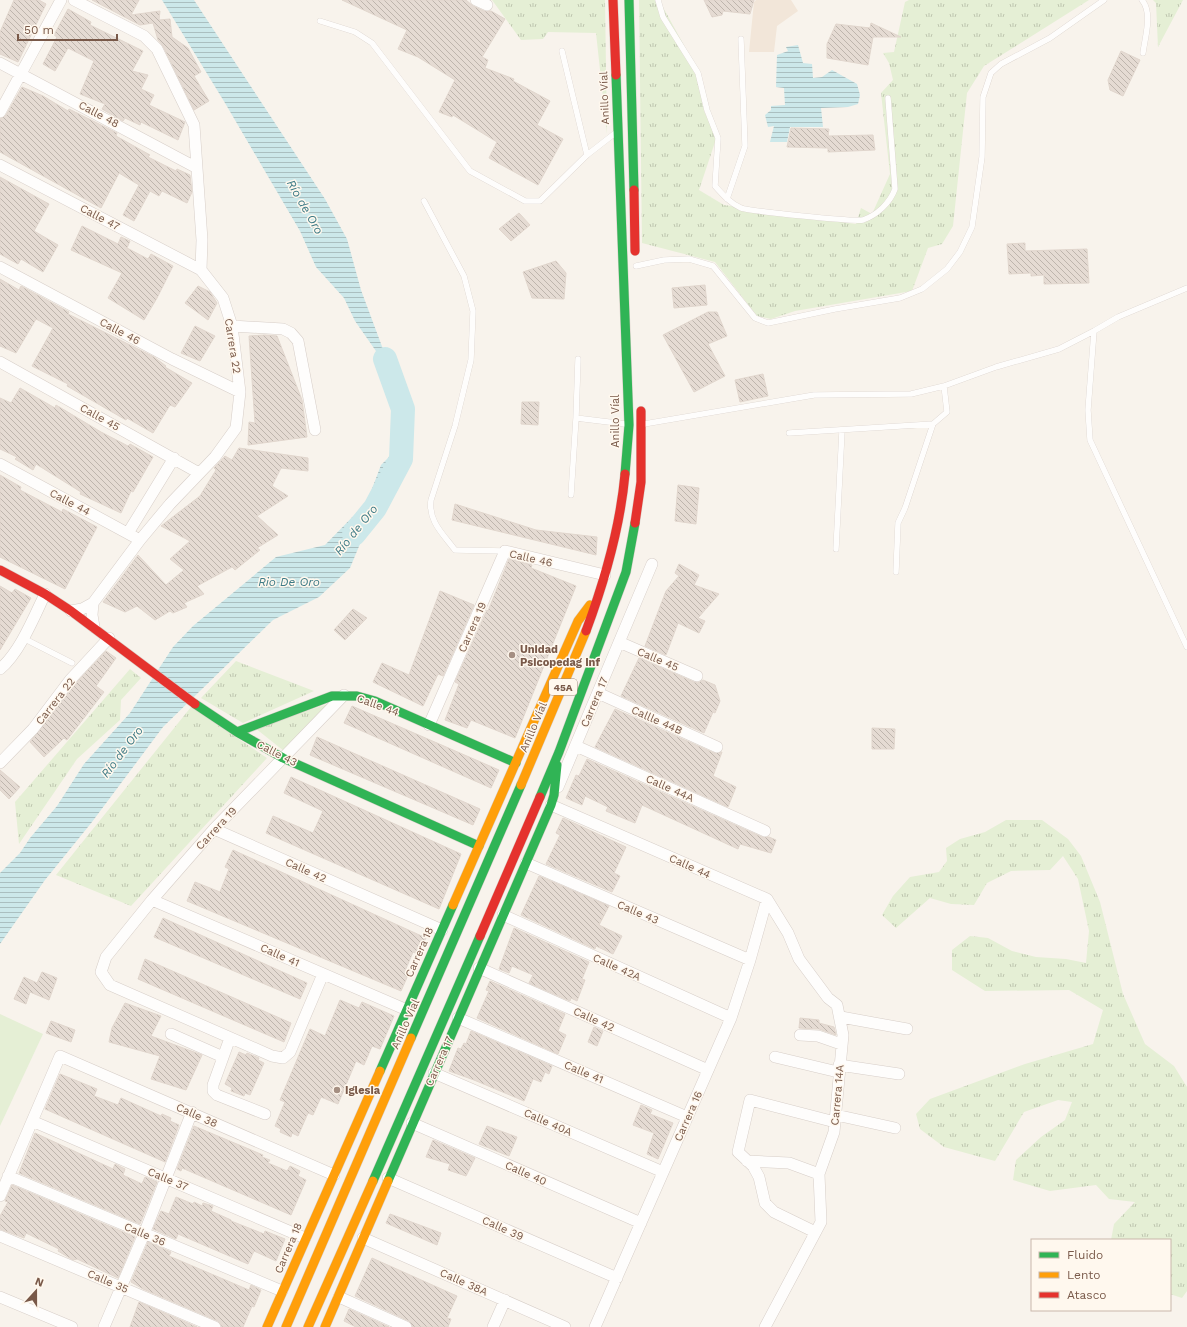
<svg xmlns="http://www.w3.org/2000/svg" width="1187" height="1327" font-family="'Work Sans',sans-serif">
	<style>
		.residential { fill: #f2e6d9 }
		.grass { fill: url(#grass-tufts) }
		.pitch { fill: #e5efd5 }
		.water { fill: url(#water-rules) }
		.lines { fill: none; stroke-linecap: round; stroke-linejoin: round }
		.river { stroke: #cce8ea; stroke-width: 24 }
		.building { fill: url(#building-back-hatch); stroke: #e1d6cd }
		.lane-casing { stroke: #d7cec8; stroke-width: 6 }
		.street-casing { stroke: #d7cec8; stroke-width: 12 }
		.fast-casing { stroke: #d8cec8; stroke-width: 10 }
		.slow-casing { stroke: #d8cec8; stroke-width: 10 }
		.jam-casing { stroke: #d8cec8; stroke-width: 10 }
		.lane { stroke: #fefdfc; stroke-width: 5.5 }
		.street { stroke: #fefdfc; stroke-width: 11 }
		.fast { stroke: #30b455; stroke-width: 9 }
		.slow { stroke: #ff9f0a; stroke-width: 9 }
		.jam { stroke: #e5322d; stroke-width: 9 }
		.poi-dot { fill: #a58f82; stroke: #fff8ee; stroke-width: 1.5 }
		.labels { text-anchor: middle; stroke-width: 3; stroke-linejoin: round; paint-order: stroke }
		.shield { fill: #fff8ee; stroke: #a1897a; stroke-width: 1 }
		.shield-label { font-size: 10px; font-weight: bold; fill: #795949 }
		.street-label { font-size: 11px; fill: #795949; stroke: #fff8ee }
		.poi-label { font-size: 11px; font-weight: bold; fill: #795949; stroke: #fff8ee; text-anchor: start }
		.water-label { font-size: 12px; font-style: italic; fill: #3e7b86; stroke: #fff8ee }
	</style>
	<defs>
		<pattern id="grass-tufts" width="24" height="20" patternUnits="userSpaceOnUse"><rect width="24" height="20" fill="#e5efd5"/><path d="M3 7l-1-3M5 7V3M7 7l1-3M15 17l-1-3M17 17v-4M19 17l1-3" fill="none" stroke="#bec5af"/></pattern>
		<pattern id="water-rules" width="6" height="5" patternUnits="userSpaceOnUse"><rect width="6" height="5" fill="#cce8ea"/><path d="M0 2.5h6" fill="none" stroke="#aabfc0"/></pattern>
		<pattern id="building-back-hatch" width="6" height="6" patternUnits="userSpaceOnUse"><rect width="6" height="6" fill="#e5dbd3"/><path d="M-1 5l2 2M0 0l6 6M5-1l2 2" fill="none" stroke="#beb5ad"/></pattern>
	</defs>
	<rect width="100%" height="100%" fill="#f8f3ec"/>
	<!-- residential -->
	<path class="residential" d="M756,0H791L798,11L777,26L774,52H749L754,2Z"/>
	<!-- grass -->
	<path class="grass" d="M492,0H605L607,134L596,33L548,32L543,39L521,40Z
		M639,0H659L701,76L704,111L717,136L699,190L724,205L856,224L861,208L872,214L890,174L881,93L893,80L889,63L883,53L894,52L905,2L909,0H1089L984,66L967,93L953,226L942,244L928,248L912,291L795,311L771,319L757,316L715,262L642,243Z
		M1153,0H1183L1158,47L1156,3Z
		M236,661L314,691L243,723L201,698Z
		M130,669L141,678L121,700L120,720L77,759L19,844L15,802Z
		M328,704L284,751L255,728Z
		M191,707L267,758L131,906L56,875Z
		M1006,820H1042L1068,839L1081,856L1100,902L1123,994L1145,1044L1174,1066L1187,1087V1291L1182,1298L1170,1294V1240H1111L1114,1224L1135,1202L1109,1199L1096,1185L1050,1191L1013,1180L1016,1160L1041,1137L1065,1120L1072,1102L1058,1100L1024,1112L995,1161L944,1147L920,1129L916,1114L930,1099L1025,1064L1093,1044L1103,1010L1069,990L985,991L952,970V950L970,936L988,938L1012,951L1036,957L1066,959L1086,963L1089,931L1078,879L1063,856L1050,870L1011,871L987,883L974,905L951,904L930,898L896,928L882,915L893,896L910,877L939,872L947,861L946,848L960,839L985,832Z"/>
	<!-- pitch -->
	<path class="pitch" d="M0,1014L43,1034L0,1126Z"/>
	<!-- water -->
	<path class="water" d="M162,0H194L325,199L347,239L361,290L396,384V420L407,431L350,568L319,597L273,620L163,727L92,822L45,880L0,944V873L20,853L30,838L57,806L84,764L130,713L173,647L193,626L276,557L325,545L367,502L381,465L389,457L395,440L393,410L384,387L378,354L355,321L344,298L316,267L300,231L225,103Z
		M798,45L803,63L812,64L813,78L822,77L832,70L857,84L860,95L858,104L848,107L821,108L823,127H790L787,142H770L774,126L768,127L765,115L771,110V106L785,105L784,88L776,87L777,55L788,51L786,47Z"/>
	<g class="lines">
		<!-- river -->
		<path class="river" d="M354,534L375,508L401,459L403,409L385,359"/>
	</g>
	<!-- building -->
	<path class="building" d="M14,0H39L46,4L18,62L0,54V32Z
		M92,0H139L131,15L160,11L159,20L170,19L172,37L188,48L201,72L194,76L209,101L194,110L163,46L158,40L153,23L140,25Z
		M342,0H466L473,6L484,11H491L505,19L482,57L488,60L485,68L514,79L513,81L550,101L537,125L563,139L538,185L489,158L497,142L453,115L452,117L439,112L455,80L418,57L398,49L407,30Z
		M704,0H754L750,14L723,11L722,15L712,17Z
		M68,9L91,22L90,25L143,51L132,71L148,75L141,89L154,95L149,105L185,122L178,140L141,122L140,125L125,118L123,121L102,109L105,104L80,94L94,61L68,48L55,71L43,64L57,37L54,35Z
		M871,23L901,37H873L868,65L827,58V44L836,24L870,28Z
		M1121,51L1140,60L1123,96L1110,90L1108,80Z
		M22,87L43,96L68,111L69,109L117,133L116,136L150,155L148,157L176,171L177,169L190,175L192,192L187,203L162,191L159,196L150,191L134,221L123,215L139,185L119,173L101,208L0,152V119L6,115Z
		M791,128L829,129L828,136L873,135L875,150L828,152V148L787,147Z
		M0,177L49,204L34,231L58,245L43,272L21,259L18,264L0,254Z
		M519,213L530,225L511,241L499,229Z
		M82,226L118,244L121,237L130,241L127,248L148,259L151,254L173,266L157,298L144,320L108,298L122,273L71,250Z
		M1025,243V251L1087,249L1089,283L1044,284V275L1031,276V273L1009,274L1007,244Z
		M556,261L566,273L564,299L532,298L523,272Z
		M0,279L19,290L21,286L69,312L68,314L154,357L166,366L165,367L192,383L175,407L170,405L153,433L127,418L126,420L67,386L68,384L32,366L53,328L36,319L16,353L0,346Z
		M705,285L707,305L674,308L672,288Z
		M198,286L210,292L217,303L208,320L185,303Z
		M708,312H717L727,336L708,344L725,376L694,392L663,335Z
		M195,326L215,336L200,361L181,353Z
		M265,335L277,336L302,400L307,437L248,445L249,422L255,423L249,336Z
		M763,374L768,396L740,402L735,380Z
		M20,388L55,408L56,405L101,432L128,446L130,444L153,457L133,492L131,491L121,513L80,494L81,492L36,464L33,470L15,459L17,457L0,449V398L11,403Z
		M522,402H539L538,425L521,424Z
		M239,448L308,458V471L281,468L272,486L288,496L257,516L278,535L257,548L260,550L235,570L232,567L197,586L204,594L184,603L187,607L173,613L170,611L155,620L137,606L125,612L103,602L138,555L166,585L184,570L170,559L190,541L161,526L200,496L216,470L214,468L225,456L232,460Z
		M0,475L21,487L20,490L62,512L63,509L97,527L65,589L0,557Z
		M678,485L699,488L696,524L675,521Z
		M455,504L536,530L597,537L596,555L452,520Z
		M509,559L532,565L531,568L576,586L515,738L471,720L467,728L445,720L459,684L455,682L487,610L488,611Z
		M679,564L699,575L694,585L719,594L698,618L705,621L699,633L678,623L666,655L645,646L666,591L679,576L675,573Z
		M0,586L12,593L15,589L31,598L0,650Z
		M440,591L474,605L443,676L438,674L423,706L373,682L382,663L409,675Z
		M353,609L367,618L345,640L334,630Z
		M106,651L116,658L96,686L104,692L67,740L64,738L44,757L30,742L75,684Z
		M639,658L694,682L698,683L703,680L715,685L720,701L715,713L713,712L704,733L621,696Z
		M352,706L499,770L491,788L344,723Z
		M615,709L714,753L722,752L713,776L736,787L728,807L595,747Z
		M872,728L895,729L894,749H872Z
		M317,737L480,809L473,825L310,755Z
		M587,759L762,837H769L776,840L771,853L740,844L738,849L642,805L635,823L606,811L608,807L585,796L582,805L566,798L576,775L579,776Z
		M0,770L20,787L9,799L0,790Z
		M291,777L461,854L439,909L266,833L273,816L313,833L323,811L284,793Z
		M563,818L626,847L614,873L620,876L612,892L546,864L560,835L556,833Z
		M233,850L426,938L418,954L413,952L405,971L409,973L401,991L187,901L195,882L220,892L229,869L225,867Z
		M539,876L609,906L599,925L622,936L613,954L596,946L595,949L521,915Z
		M163,918L307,983L300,999L154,937Z
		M514,928L589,962L582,979L585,980L577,1001L571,998L570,1001L529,983L533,975L512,966L509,973L499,969Z
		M145,959L291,1023L284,1042L138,979Z
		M42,972L57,978L49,1000L30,992L26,1004L14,999L24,977L37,983Z
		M490,981L565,1014L558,1031L566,1035L558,1054L477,1018L489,991L486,990Z
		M340,1000L359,1008L362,1002L394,1016L380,1049L372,1046L364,1065L356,1061L338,1104L321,1097L313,1115L308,1113L298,1136L292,1133L291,1137L280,1132L281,1129L275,1126L285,1102L280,1100L310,1029L325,1036Z
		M125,1003L161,1016L151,1036L202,1055L186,1090L151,1079L160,1056L109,1042L112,1028Z
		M800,1018L819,1020V1023L834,1027L836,1035L819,1029L799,1028Z
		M51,1021L75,1030L71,1042L46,1033Z
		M594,1027L603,1031L597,1046L588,1042Z
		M471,1031L552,1066L549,1074L545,1072L541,1082L533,1079L524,1101L474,1080L449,1071L458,1048L461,1049L464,1043L466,1044Z
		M239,1052L246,1055L247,1053L259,1058L258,1060L264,1063L250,1095L245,1093L244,1096L231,1091L232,1088L225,1084Z
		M60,1074L97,1089L94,1096L118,1105L121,1098L161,1116L162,1114L171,1118L170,1121L179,1125L165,1162L45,1109Z
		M641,1105L652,1110L650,1114L673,1123L658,1159L647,1154L654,1133L633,1125Z
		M194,1126L263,1155L262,1157L270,1160L268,1163L287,1171L290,1166L300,1171L298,1176L306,1180L291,1215L182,1168L181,1171L177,1169Z
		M487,1126L517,1137L509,1156L479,1144Z
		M35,1133L113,1169L115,1164L125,1169L123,1175L142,1184L145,1177L157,1182L140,1224L19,1173Z
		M433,1140L475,1158L466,1176L448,1170L450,1164L426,1157Z
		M12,1185L135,1237L118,1278L77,1259L73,1260L58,1251L59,1249L26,1233L24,1238L0,1229V1216L8,1202L5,1201Z
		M176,1197L193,1204L194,1202L202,1206L203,1203L213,1206L211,1211L231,1220V1221L264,1234L265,1231L285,1239L276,1261L254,1251L248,1264L178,1234L176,1239L153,1229L161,1211L169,1214Z
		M390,1214L441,1233L437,1245L386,1223Z
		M148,1242L171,1252L169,1256L249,1290L251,1285L261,1290L254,1307L252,1306L243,1327H222L218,1321L143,1289L131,1282Z
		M372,1258L457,1296L447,1318L451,1319L448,1327H413L409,1321L355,1296Z
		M139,1302L197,1327H130Z
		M349,1309L389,1327H356L344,1321Z"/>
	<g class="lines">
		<!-- lane casing -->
		<g class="lane-casing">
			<path id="lane" d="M658,0L663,17L698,73L707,110L718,138L715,186C723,195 730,203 741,208C749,211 854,222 863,220C877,215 890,203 895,189L888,98
				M1142,0C1153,13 1145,37 1143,53
				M320,21L355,32L372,43L470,171L525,201H540L587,155L614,134
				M562,51L587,155
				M727,199L745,146L741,39
				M424,201L464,276L473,311L471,360L455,426L431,500C428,521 443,534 455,550L505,551
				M636,266L664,260L689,259L713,266L755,318L768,323L835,309L900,298L922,289L947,269L960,252L972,227L982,157L983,97L991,73L1001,64L1050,38L1104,0
				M1094,331L1088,410L1090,440L1187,647
				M578,359L576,418L625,424
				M644,424L814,395L911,394L944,386L996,367L1059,349L1094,331L1118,317L1187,288
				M789,433L933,424L947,412L944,386
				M571,495L576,418
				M836,549L842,431
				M896,572L898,523L905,508L933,424
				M23,638L72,663"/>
		</g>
		<!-- street casing -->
		<g class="street-casing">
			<path id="street" d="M476,0L487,5
				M0,63L197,168
				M0,112L61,0
				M0,165L201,270
				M0,267L172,359L240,392
				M232,326L283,329L291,333L298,341L315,430
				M0,362L199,473
				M0,464L140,540
				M128,533L174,458
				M93,603L92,615L94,627
				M71,611L82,609L93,603L140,540L170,504L215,457L236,428L240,392L232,326L223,298L201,270L202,240L194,125L157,49L144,36L74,0
				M619,642L697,676
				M0,669C20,652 34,617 45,594
				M598,693L717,747
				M429,725L505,551L605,575
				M576,746L765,831
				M0,763L33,729L70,680L109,638
				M558,787L652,564
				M551,805L767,899L788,933L799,959L828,998L837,1005L843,1035L834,1132L819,1174L821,1222L765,1327
				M214,829L442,930
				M526,863L750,960
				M152,900L407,1010
				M503,915L731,1018
				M479,968L708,1070
				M323,974L290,1052L283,1058L272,1056L110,985L101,972L106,957L152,900L214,829L344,695
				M841,1017L907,1029
				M458,1018L687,1117
				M171,1034L223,1057
				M800,1035L818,1036L841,1044
				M230,1038L213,1085V1091L217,1095L265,1114
				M775,1057L838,1072
				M839,1065L899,1074
				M434,1073L663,1172
				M836,1115L895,1128
				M32,1121L305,1238
				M412,1123L641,1223
				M747,1161L789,1163L819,1174
				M8,1176L282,1291
				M388,1178L617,1278
				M0,1196L60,1056L334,1175
				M815,1232L774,1212L765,1203L759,1177L753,1166L738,1152L750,1100L835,1122
				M0,1236L215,1327
				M363,1238L565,1327
				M0,1297L72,1327
				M339,1297L406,1327
				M104,1327L144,1234L192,1112
				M493,1327L505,1300
				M595,1327L731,1018L750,960L767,899"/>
		</g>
		<!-- fast casing -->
		<g class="fast-casing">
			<path id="fast" d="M629,0L634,190
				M616,75L629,425L625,474
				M195,704L237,732L283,758L479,846
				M237,732L332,696H357L375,701L516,763
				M540,797L559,752L626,572L635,523
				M411,1038L521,785
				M380,1071L453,905
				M373,1181L480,936
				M388,1181L551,805L554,795L557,765"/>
		</g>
		<!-- slow casing -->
		<g class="slow-casing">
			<path id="slow" d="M521,785L586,631
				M453,905L578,621L590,605
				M267,1327L380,1071
				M286,1327L411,1038
				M308,1327L373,1181
				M325,1327L388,1181"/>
		</g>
		<!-- jam casing -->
		<g class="jam-casing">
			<path id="jam" d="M613,0L616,75
				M634,190L635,251
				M635,523L641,482V411
				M0,570L45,594L71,611L195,704
				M586,631C605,580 620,529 625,474
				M480,936L540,797"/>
		</g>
		<!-- lane -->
		<use href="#lane" class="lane"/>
		<!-- street -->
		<use href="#street" class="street"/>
		<!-- fast -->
		<use href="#fast" class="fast"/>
		<!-- slow -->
		<use href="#slow" class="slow"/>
		<!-- jam -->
		<use href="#jam" class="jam"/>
	</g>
	<!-- markers -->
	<g class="poi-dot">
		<circle cx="512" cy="655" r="4"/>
		<circle cx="337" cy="1090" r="4"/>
	</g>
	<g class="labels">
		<!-- shield labels -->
		<rect class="shield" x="549" y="679" width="28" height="16" rx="3"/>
		<g class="shield-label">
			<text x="563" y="691">45A</text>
		</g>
		<!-- street labels -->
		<g class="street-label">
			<text transform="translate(604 98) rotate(-92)" y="4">Anillo Víal</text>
			<text transform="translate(99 114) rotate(28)" y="4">Calle 48</text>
			<text transform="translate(100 217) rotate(28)" y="4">Calle 47</text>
			<text transform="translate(120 331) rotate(28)" y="4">Calle 46</text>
			<text transform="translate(233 346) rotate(81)" y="4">Carrera 22</text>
			<text transform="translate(100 417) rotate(29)" y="4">Calle 45</text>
			<text transform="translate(615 421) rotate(-90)" y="4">Anillo Víal</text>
			<text transform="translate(70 502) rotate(28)" y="4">Calle 44</text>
			<text transform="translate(531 558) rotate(13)" y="4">Calle 46</text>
			<text transform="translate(472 627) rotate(-66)" y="4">Carrera 19</text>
			<text transform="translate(658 659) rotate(23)" y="4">Calle 45</text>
			<text transform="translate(55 701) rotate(-52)" y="4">Carrera 22</text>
			<text transform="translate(594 702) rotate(-67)" y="4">Carrera 17</text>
			<text transform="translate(378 705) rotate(20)" y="4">Calle 44</text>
			<text transform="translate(657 720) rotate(24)" y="4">Callle 44B</text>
			<text transform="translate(533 727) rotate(-67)" y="4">Anillo Víal</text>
			<text transform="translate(277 753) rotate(27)" y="4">Calle 43</text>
			<text transform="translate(670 788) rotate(24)" y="4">Calle 44A</text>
			<text transform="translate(216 828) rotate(-47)" y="4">Carrera 19</text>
			<text transform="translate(690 866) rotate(24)" y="4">Calle 44</text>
			<text transform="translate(306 870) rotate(24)" y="4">Calle 42</text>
			<text transform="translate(638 912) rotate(23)" y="4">Calle 43</text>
			<text transform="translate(419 952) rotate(-66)" y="4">Carrera 18</text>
			<text transform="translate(280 955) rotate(24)" y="4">Calle 41</text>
			<text transform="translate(617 967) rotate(24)" y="4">Calle 42A</text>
			<text transform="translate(594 1019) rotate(24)" y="4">Calle 42</text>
			<text transform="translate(405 1024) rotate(-66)" y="4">Anillo Víal</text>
			<text transform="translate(439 1061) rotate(-66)" y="4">Carrera 17</text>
			<text transform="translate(584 1072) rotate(23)" y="4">Calle 41</text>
			<text transform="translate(837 1095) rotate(-85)" y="4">Carrera 14A</text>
			<text transform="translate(197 1115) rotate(24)" y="4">Calle 38</text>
			<text transform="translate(688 1116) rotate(-66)" y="4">Carrera 16</text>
			<text transform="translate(548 1122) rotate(24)" y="4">Calle 40A</text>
			<text transform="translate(526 1173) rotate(24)" y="4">Calle 40</text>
			<text transform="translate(168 1179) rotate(23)" y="4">Calle 37</text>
			<text transform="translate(503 1228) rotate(24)" y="4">Calle 39</text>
			<text transform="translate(145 1234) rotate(23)" y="4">Calle 36</text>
			<text transform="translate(288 1248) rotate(-67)" y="4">Carrera 18</text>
			<text transform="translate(108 1281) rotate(23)" y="4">Calle 35</text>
			<text transform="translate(464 1282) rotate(24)" y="4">Calle 38A</text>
		</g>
		<!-- poi labels -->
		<g class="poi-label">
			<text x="520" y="653">Unidad<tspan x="520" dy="13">Psicopedag Inf</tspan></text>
			<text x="345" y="1094">Iglesia</text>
		</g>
		<!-- water labels -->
		<g class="water-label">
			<text transform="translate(305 207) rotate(60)" y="4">Río de Oro</text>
			<text transform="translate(356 530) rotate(-51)" y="4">Río de Oro</text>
			<text x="289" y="586">Rio De Oro</text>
			<text transform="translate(122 752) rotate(-53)" y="4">Río de Oro</text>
		</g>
	</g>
	<!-- legend -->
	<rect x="1031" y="1239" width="140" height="72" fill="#fff8ee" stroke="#c9b8ac"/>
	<rect x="1039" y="1252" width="20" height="6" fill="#30b455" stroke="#c9b8ac"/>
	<text x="1067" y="1259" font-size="12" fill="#795949">Fluido</text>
	<rect x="1039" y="1272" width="20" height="6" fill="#ff9f0a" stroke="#c9b8ac"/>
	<text x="1067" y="1279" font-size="12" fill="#795949">Lento</text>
	<rect x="1039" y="1292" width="20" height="6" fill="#e5322d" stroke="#c9b8ac"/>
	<text x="1067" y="1299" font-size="12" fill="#795949">Atasco</text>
	<!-- north arrow -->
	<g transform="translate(36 1291) rotate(21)" stroke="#fff8ee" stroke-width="3" paint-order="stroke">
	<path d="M0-3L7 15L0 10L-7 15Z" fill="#795949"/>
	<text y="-6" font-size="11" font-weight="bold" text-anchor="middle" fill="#795949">N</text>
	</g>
	<!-- scale -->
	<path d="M18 34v6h99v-6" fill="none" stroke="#795949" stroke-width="2"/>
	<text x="24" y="34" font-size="12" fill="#795949" stroke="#fff8ee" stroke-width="3" paint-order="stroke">50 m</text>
</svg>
